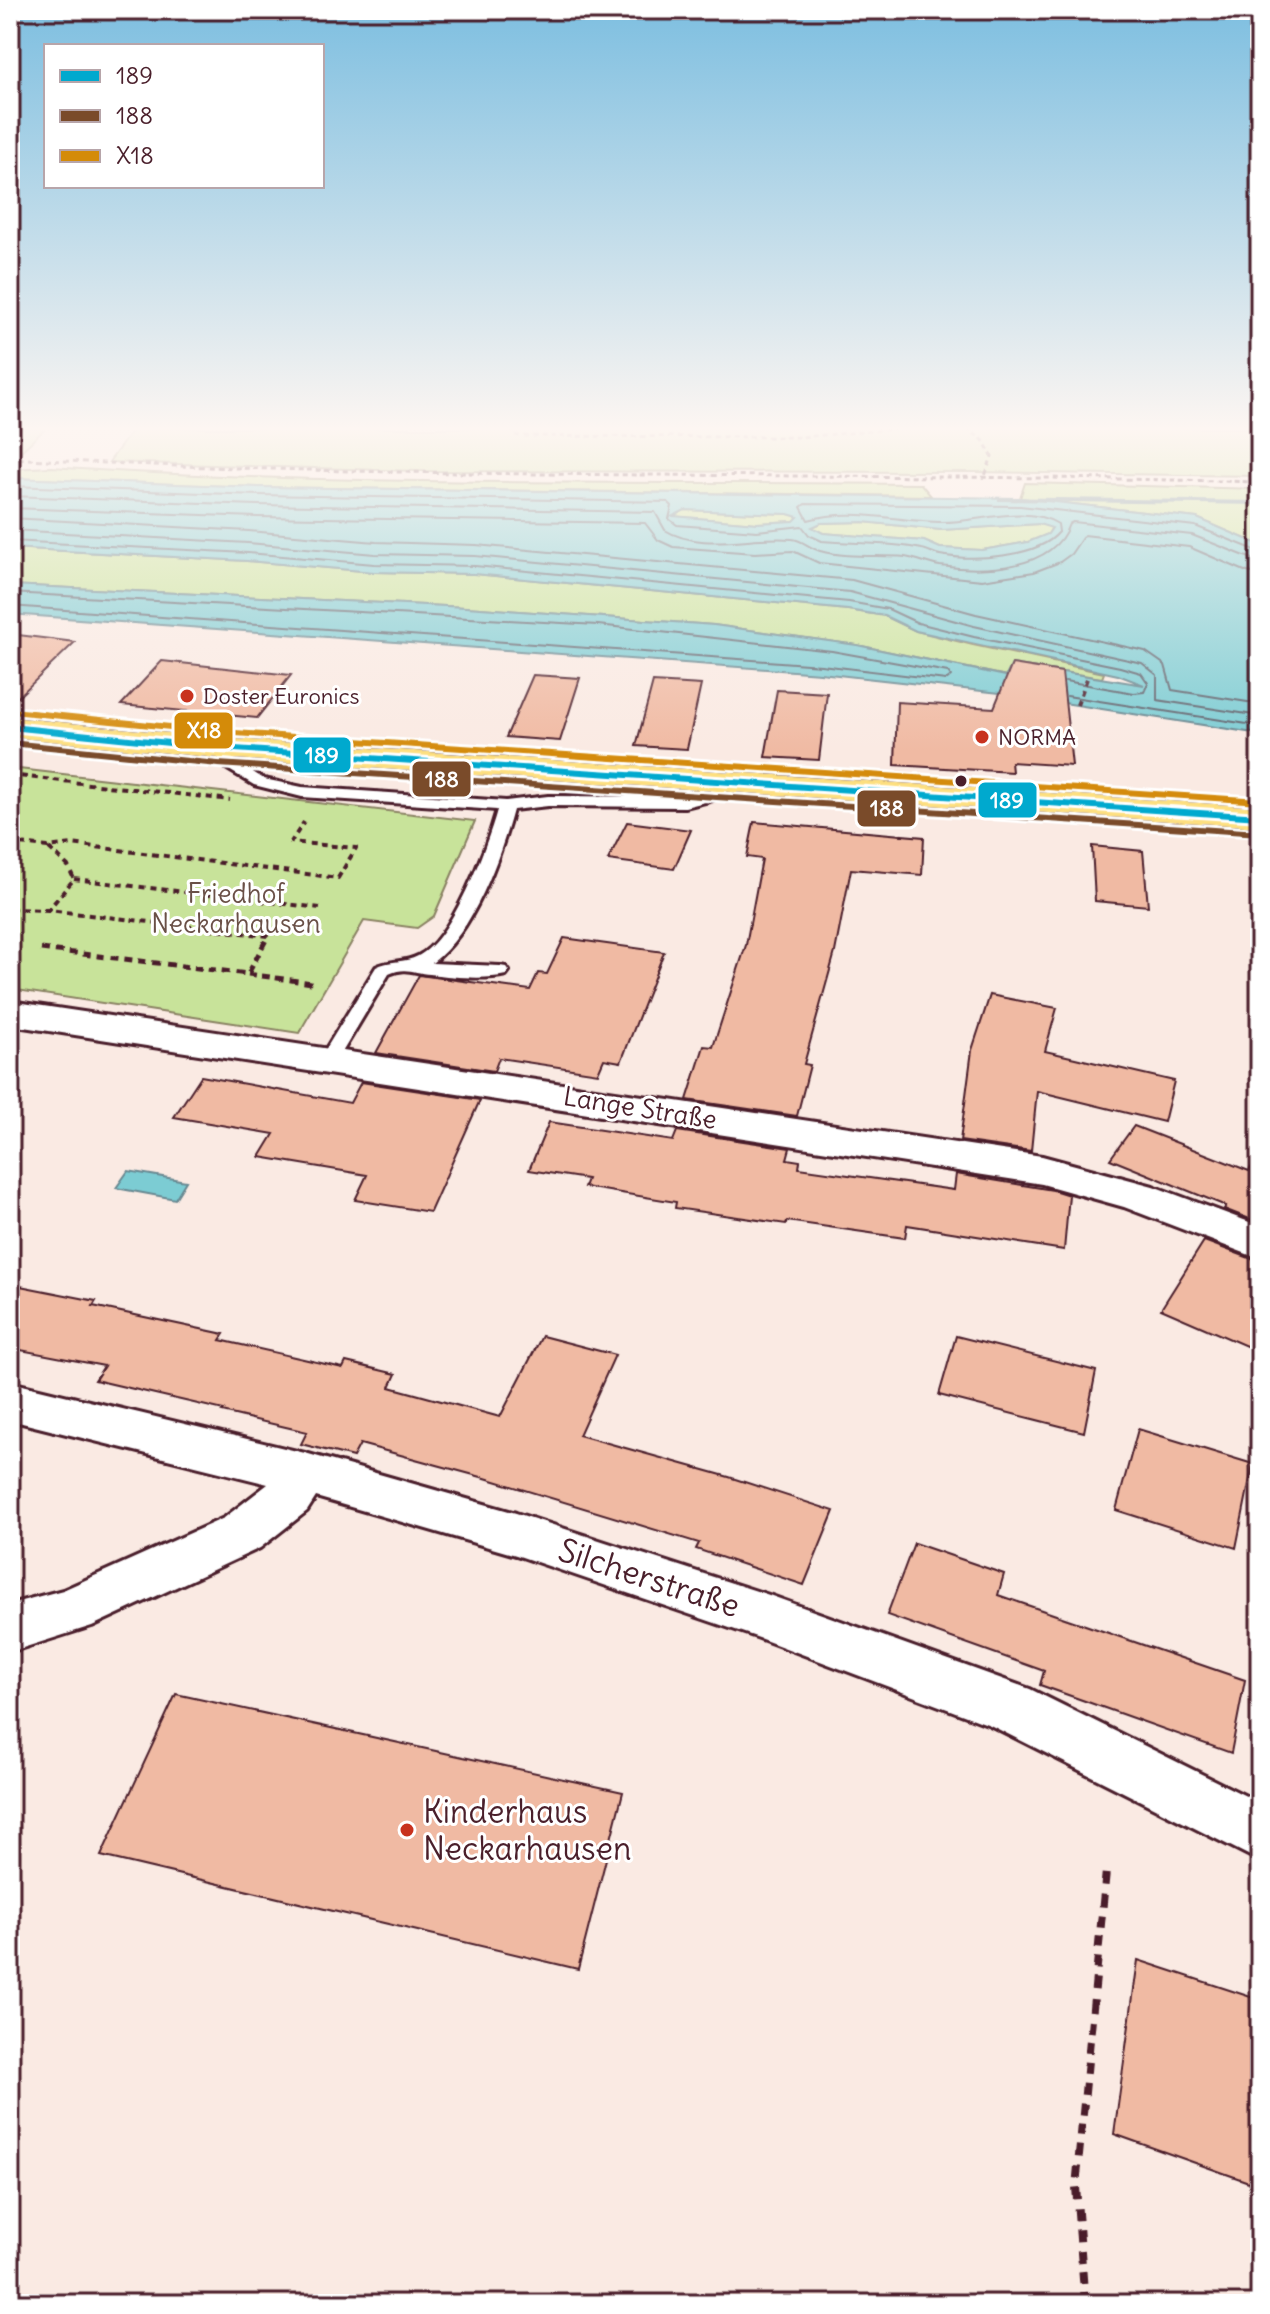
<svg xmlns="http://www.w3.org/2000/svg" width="1270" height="2314" font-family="Delius,sans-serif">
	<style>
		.green { fill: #c8e39a; stroke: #898162; stroke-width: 2 }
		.water { fill: #7bccd3; stroke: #678790; stroke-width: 2; fill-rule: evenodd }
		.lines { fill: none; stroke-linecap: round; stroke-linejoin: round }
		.shore { stroke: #5e646e; stroke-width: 2 }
		.stream { fill: #678790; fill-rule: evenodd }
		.building { fill: #f0baa3; stroke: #4a1f2b; stroke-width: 2 }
		.service-casing { stroke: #4a1f2b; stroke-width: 6 }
		.minor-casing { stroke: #4a1f2b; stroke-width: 6 }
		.primary-casing { stroke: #4a1f2b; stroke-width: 6 }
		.path-far3 { stroke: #4a1f2b; stroke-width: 3; stroke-dasharray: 5 4; stroke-linecap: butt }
		.path-far2 { stroke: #4a1f2b; stroke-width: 4; stroke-dasharray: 6 5; stroke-linecap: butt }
		.path-far1 { stroke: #4a1f2b; stroke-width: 5; stroke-dasharray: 8 6; stroke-linecap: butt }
		.path { stroke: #4a1f2b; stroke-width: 8; stroke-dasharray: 12 9; stroke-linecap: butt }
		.service { fill: #fff; fill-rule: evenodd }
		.minor { fill: #fff; fill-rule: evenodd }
		.primary { fill: #fddf80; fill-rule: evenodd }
		.bus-1-casing { stroke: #fff; stroke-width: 6 }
		.bus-2-casing { stroke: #fff; stroke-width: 6 }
		.bus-3-casing { stroke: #fff; stroke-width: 6 }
		.bus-1 { fill: #00a9ce; fill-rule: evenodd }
		.bus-2 { fill: #7a4b2a; fill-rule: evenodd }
		.bus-3 { fill: #d48b09; fill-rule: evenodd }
		.poi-dot { fill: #c8321e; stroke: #fff; stroke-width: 3 }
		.bus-dot { fill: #4a1f2b; stroke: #fff; stroke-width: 3 }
		.labels { text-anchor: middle; stroke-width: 6; stroke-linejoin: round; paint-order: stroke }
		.far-poi-label { font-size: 22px; fill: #4a1f2b; stroke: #fff; text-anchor: start }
		.park-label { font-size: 26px; fill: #6a5047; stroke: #fff }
		.street-label { font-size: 26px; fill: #4a1f2b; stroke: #fff }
		.near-street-label { font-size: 32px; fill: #4a1f2b; stroke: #fff }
		.near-poi-label { font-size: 32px; fill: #4a1f2b; stroke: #fff; text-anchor: start }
		.line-badge { stroke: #fff; stroke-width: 3 }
		.badge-label { font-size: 22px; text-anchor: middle; font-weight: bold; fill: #fff }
	</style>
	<rect width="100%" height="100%" fill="#faeae3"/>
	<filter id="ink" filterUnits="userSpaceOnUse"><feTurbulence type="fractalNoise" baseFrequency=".0125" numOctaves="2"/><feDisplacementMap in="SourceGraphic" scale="16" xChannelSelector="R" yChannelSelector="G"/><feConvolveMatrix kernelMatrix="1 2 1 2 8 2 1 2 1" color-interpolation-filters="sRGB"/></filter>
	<g filter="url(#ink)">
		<!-- green -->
		<path class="green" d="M10,428H46L17,455L10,454Z
			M134,428H1260V476L974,472L418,471L109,462Z
			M52,467C341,487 631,481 921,484L931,496L258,487L10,478V469Z
			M1025,483L1260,489V545L1197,518L1020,498Z
			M685,510L788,514L799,517L794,521L757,523L670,516Z
			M864,522L941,530L1039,524L1052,527L1048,534L1028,542L982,550L940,548L924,541L823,533L811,528L821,523Z
			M10,548L247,561L374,572L474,574L848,610L885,616L916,631L973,645L1104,673L1102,678L1012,664L1007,676L857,645L714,625L466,607L10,585Z
			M10,768L475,821L434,916L417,928L364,921L299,1033L10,989Z"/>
		<!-- water -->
		<path class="water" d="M10,478L258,487L1020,498L1197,518L1260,545V734L1000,693L820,673L10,614V585L466,607L714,625L857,645L1006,676L1012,664L1144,685L1118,675L916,631L885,616L848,610L474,574L374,572L247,561L10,548ZM685,510L788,514L798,517L794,521L757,523L673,516ZM863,522L941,530L1039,524L1052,528L1048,534L1028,542L982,550L940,548L924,541L823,533L812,527L821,523Z
			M128,1171L186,1181L175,1199L116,1188Z"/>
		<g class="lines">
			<!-- shore -->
			<path class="shore" d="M10,486L258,495L668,502L672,506L669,519L677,525L757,531L802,526L809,535L822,541C854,544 891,542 922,549C928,550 934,554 940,555C971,561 1038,558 1059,532L1058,524C1025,504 979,522 943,522C896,522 854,507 808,520L801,507L805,504L1020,506L1195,526L1260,552
				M10,496L257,505L655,512L665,530C700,552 753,535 792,539C803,540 809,548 820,551C846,558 877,555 905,557C918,559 928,564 940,566C982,572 1053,571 1069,524L1073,522L1192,535L1260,562
				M10,508L257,517L645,523L658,540L673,547L755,553L793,551L819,563L982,580L1034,572L1060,562L1071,554L1084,535L1189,547L1247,572L1260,574
				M10,518L249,531L376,542L476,545L852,580L976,614L1145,651L1165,665L1172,690L1260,704
				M10,530L248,543L375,554L475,556L850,592L974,626L1142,663L1157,675V700L1260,716
				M10,541L248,553L374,564L475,566L849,602L888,609L918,623L974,637L1120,667L1141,673L1148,683L1144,692L1134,693L1065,681
				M10,593L598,625L832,651L948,672L951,676L946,680L821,665L10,606
				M1067,696L1260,726"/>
			<!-- stream -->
			<path class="stream" d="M998,497L1260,501V505L1001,501H998Z"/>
		</g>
		<!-- building -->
		<path class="building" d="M10,634L75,642L10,705Z
			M162,661L291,675L257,718L121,705Z
			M1012,664L1062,672L1072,766L1011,762L1012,772L895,765L897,702L994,708Z
			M533,675L580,678L560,741L506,737Z
			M653,682L701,685L687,749L636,746Z
			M777,690L827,693L819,760L765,757Z
			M627,822L691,830L674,869L608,860Z
			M754,822L924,837L922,875L851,869L835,952L804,1064L810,1065L797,1116L687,1100L704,1046L713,1047L746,945L762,859L747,857Z
			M1092,846L1143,851L1148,906L1095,901Z
			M564,938L664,952L621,1062L604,1059L598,1073L499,1058L494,1071L376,1053L419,975L530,990L538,973L547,974Z
			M990,995L1057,1008L1045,1051L1174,1081L1164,1122L1037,1091L1031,1151L960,1141L972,1050Z
			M201,1076L350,1103L361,1082L480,1100L430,1212L355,1200L367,1175L260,1157L274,1134L174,1117Z
			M549,1122L673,1141L677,1131L790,1148L787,1159L800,1161L799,1168L954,1190L956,1174L1053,1190L1069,1195L1064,1250L907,1225L905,1238L787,1221L786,1224L675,1208L676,1202L584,1187L587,1179L529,1170Z
			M1134,1126L1249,1171L1260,1153V1223L1224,1209L1226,1206L1110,1159Z
			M1204,1241L1260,1262V1352L1161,1309Z
			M10,1284L96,1301L93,1306L224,1334L220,1340L343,1368L346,1362L396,1374L390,1387L500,1417L542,1336L615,1355L579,1435L729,1477L834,1511L804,1585L696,1549L699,1543L485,1478L360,1444L353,1457L301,1444L307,1432L222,1412L224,1410L95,1380L104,1366L10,1348Z
			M956,1336L1096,1371L1084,1432L939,1395Z
			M1138,1429L1253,1464L1236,1548L1116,1510Z
			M914,1543L1004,1574L998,1595L1245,1680L1231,1753L1040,1685L1044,1671L887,1615Z
			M176,1694L623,1792L578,1969L101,1856Z
			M1138,1960L1260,2000V2186L1114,2134Z"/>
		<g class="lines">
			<!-- service casing -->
			<g class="service-casing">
				<path id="service" d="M219,744L224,745L235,761L264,779L302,787L506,801L548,796L685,797L707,793L726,778H736L739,781L717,799L685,807L548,806L513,810C500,858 473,933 432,963L500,966L506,967L509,971L506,975C484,980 453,977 430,974C414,973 406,966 389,974L335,1064L328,1066L319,1060L376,967C389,960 405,963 418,956C452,940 487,846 497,810L302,797L254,785L224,767L212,748Z"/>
			</g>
			<!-- minor casing -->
			<g class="minor-casing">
				<path id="minor" d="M10,1001L1042,1156L1153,1186L1260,1226V1259L1124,1207L1042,1184L10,1025Z
					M10,1382L305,1453L516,1513L769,1595L1030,1689L1260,1803V1861L990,1725L759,1638L516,1555L316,1497L307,1511L260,1548L92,1626L10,1652V1604L63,1590L224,1518L268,1484L10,1420Z"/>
			</g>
			<!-- primary casing -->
			<g class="primary-casing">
				<path id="primary" d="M10,717L219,738L1260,807V827L219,758L10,737Z"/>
			</g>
			<!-- path-far3 -->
			<path class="path-far3" d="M512,428V434L520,436L799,437L907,428
				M966,428L983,440L992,456L985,476
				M10,458C426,482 843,471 1260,482"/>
			<!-- path-far2 -->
			<path class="path-far2" d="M1077,705L1088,676
				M10,775L230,800
				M10,843L48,847L72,844L338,878L356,848L291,842L304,822
				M49,848L68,866L74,879L48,910L268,936L266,940
				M74,879L320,908
				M10,909L48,910"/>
			<!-- path-far1 -->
			<path class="path-far1" d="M41,949L248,974L267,938
				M248,974L312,983"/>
			<!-- path -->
			<path class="path" d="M1085,2304L1076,2187L1106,1871"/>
			<!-- service -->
			<use href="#service" class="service"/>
			<!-- minor -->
			<use href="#minor" class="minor"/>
			<!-- primary -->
			<use href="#primary" class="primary"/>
			<!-- bus-1 casing -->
			<g class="bus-1-casing">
				<path id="bus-1" d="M10,724L219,745L1260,814V820L219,751L10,730Z"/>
			</g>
			<!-- bus-2 casing -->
			<g class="bus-2-casing">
				<path id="bus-2" d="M10,740L218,761L1259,830L1260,836L218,767L10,746Z"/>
			</g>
			<!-- bus-3 casing -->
			<g class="bus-3-casing">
				<path id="bus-3" d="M12,708L220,729L1260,798V804L220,735L12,714L10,713V709Z"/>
			</g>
			<!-- bus-1 -->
			<use href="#bus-1" class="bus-1"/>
			<!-- bus-2 -->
			<use href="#bus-2" class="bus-2"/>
			<!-- bus-3 -->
			<use href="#bus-3" class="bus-3"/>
		</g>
	</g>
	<!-- sky -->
	<linearGradient id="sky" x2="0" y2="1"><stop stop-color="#7cbee0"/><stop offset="0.57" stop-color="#fdf6f2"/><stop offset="1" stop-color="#fdf6f2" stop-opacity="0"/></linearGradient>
	<rect width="1270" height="752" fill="url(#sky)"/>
	<!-- markers -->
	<g class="poi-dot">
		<circle cx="187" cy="696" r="8"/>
		<circle cx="982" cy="737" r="8"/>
		<circle cx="407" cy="1830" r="8"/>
	</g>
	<circle class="bus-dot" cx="961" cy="781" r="7"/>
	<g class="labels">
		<!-- far-poi labels -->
		<g class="far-poi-label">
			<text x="203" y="704">Doster Euronics</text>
			<text x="998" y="745">NORMA</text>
		</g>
		<!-- park labels -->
		<g class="park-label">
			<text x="236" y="903">Friedhof<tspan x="236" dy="30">Neckarhausen</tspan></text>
		</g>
		<!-- street labels -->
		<g class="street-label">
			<text transform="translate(640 1108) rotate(9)" y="9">Lange Straße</text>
		</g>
		<!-- near-street labels -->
		<g class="near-street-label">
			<text transform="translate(649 1578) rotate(18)" y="11">Silcherstraße</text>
		</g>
		<!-- near-poi labels -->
		<g class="near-poi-label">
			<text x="423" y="1823">Kinderhaus<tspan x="423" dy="37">Neckarhausen</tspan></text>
		</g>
	</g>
	<g class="line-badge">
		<rect x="173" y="711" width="61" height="39" rx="8" fill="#d48b09"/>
		<rect x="292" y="736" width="60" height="38" rx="8" fill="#00a9ce"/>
		<rect x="411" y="760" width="61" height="38" rx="8" fill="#7a4b2a"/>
		<rect x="977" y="781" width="61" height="38" rx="8" fill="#00a9ce"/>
		<rect x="856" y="789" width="61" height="39" rx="8" fill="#7a4b2a"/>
	</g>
	<g class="badge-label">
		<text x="204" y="738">X18</text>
		<text x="322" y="763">189</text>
		<text x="442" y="787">188</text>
		<text x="1007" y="808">189</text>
		<text x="887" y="816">188</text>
	</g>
	<!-- margin -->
	<rect width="1270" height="2314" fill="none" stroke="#fff" stroke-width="40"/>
	<rect x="20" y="20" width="1230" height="2274" fill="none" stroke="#4a1f2b" stroke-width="3" filter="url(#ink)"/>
	<!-- legend -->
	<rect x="44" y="44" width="280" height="144" fill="#ffffff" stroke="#b7a5aa" stroke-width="2"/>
	<rect x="60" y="70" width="40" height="12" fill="#00a9ce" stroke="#b7a5aa" stroke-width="2"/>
	<text x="116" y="84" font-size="24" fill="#4a1f2b">189</text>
	<rect x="60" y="110" width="40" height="12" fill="#7a4b2a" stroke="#b7a5aa" stroke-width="2"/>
	<text x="116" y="124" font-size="24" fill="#4a1f2b">188</text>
	<rect x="60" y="150" width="40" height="12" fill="#d48b09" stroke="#b7a5aa" stroke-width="2"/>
	<text x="116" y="164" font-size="24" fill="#4a1f2b">X18</text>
</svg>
